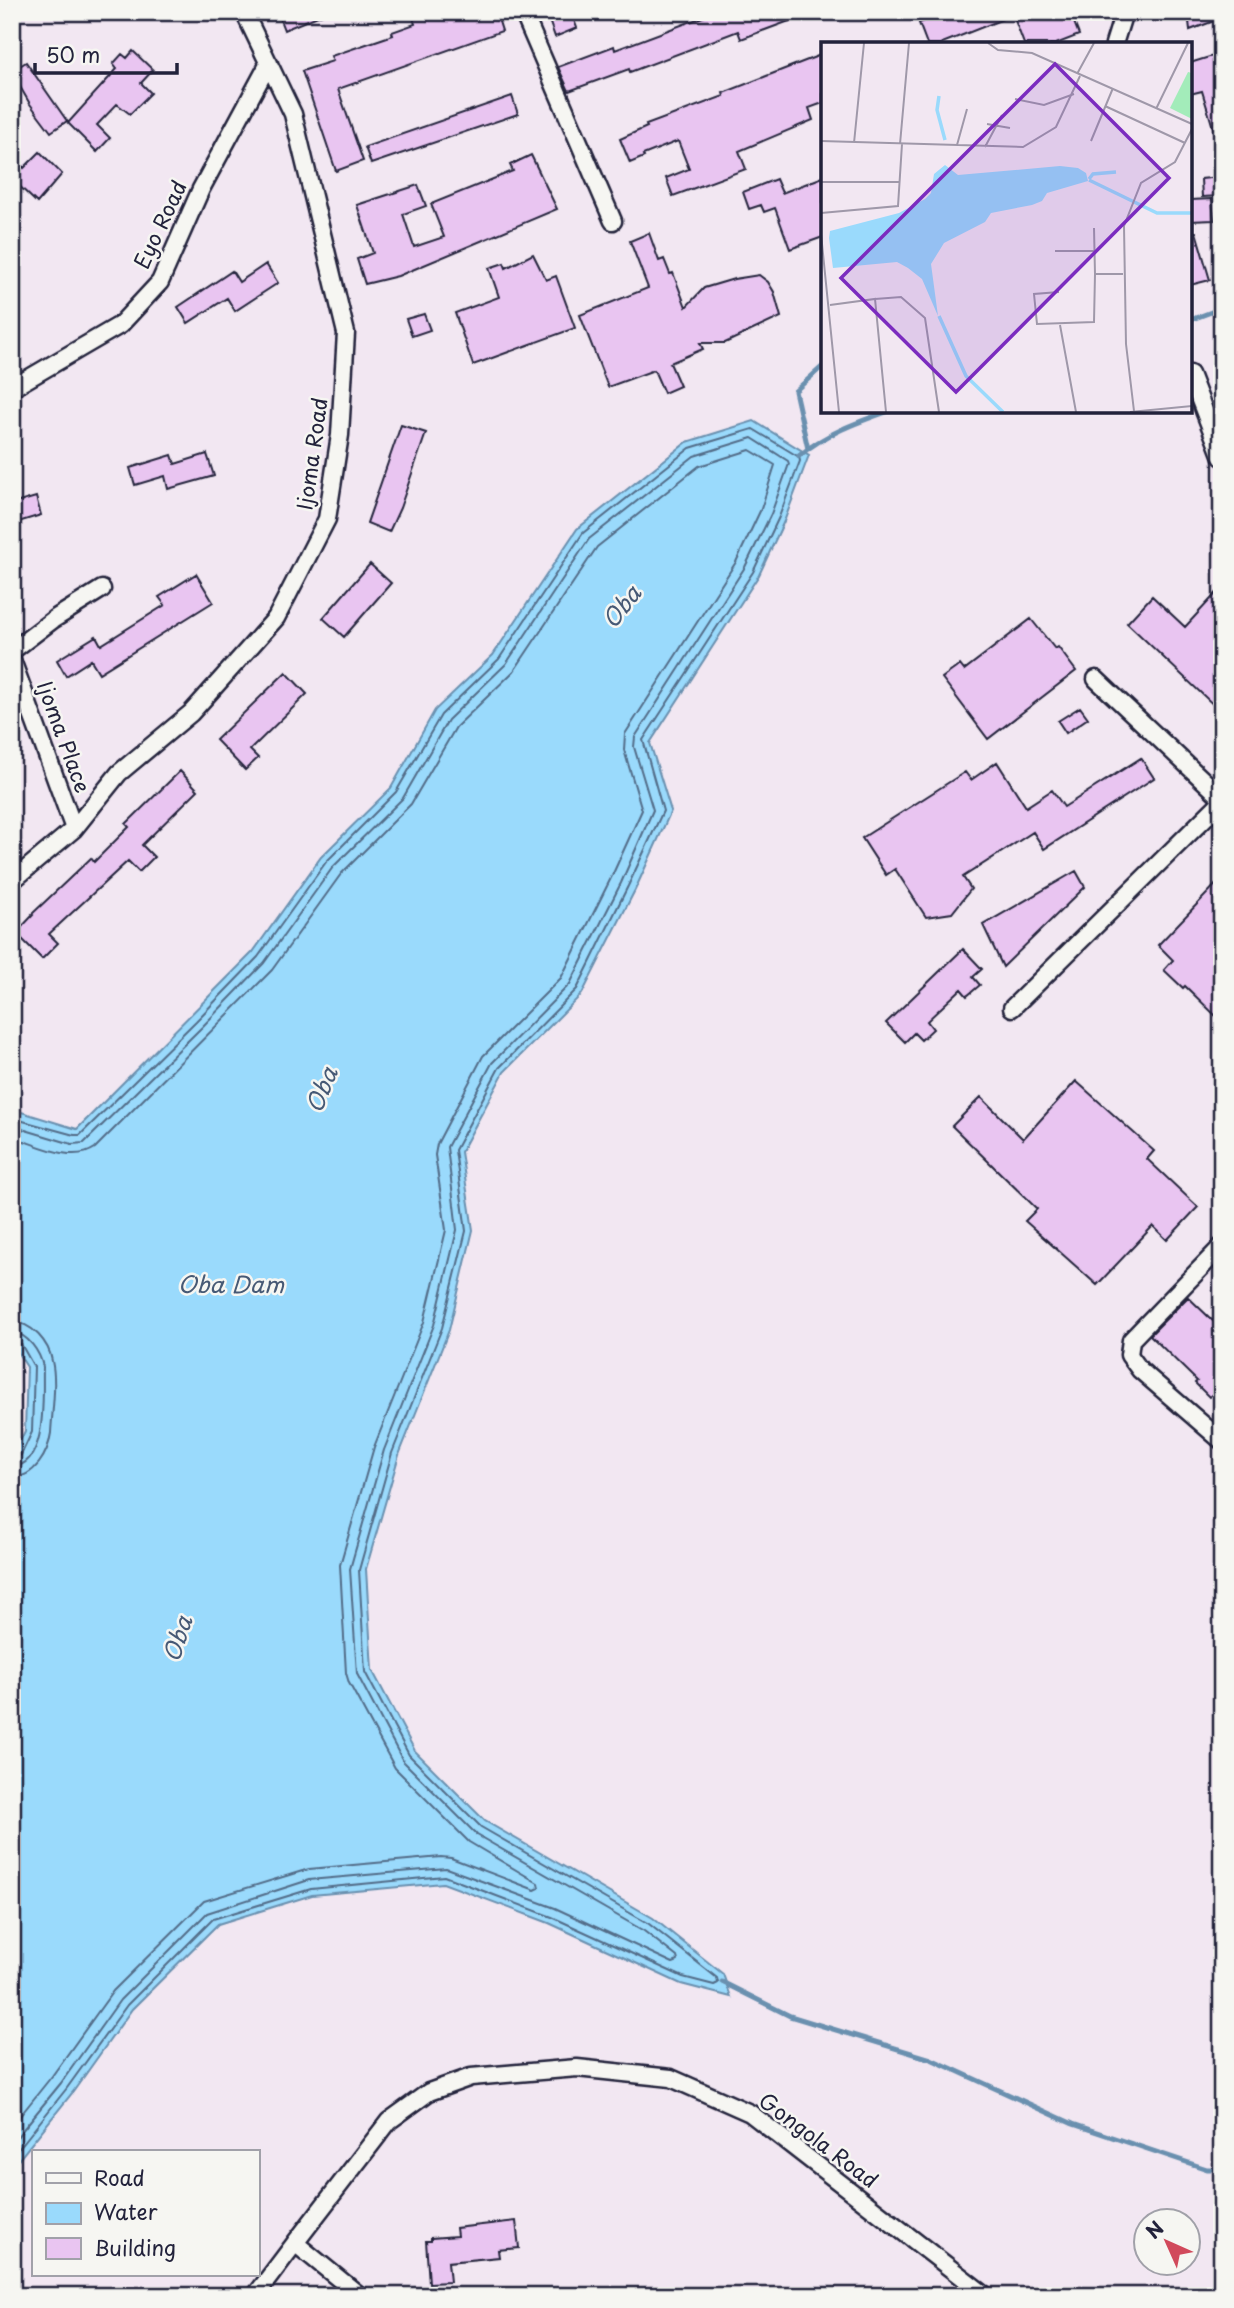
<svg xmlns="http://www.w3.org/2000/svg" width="1234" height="2308" font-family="'Playpen Sans',sans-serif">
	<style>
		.water { fill: #9adafc; stroke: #6a90af; stroke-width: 2 }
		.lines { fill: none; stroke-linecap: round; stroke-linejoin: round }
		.shore { stroke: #526c88; stroke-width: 2 }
		.stream { stroke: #6a90af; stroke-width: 5 }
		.building { fill: #e9c5f1; stroke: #22223b; stroke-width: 2 }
		.minor-casing { stroke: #22223b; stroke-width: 21 }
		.minor { stroke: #f6f6f2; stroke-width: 16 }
		.labels { text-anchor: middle; stroke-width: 5; stroke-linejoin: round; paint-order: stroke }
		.street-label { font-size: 21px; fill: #22223b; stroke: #f6f6f2 }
		.water-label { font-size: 23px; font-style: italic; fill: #465975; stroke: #f6f6f2 }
		.inset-river { fill: none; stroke: #9adafc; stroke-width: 3.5 }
		.inset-road { fill: none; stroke: #9f98a9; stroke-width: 2 }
		.view { fill: #7b2cbf; fill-opacity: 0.15; stroke: #7b2cbf; stroke-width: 3.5 }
		.inset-edge { fill: none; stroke: #22223b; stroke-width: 3.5 }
	</style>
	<rect width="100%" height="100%" fill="#f2e7f2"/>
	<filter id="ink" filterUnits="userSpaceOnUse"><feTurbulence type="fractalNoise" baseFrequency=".0143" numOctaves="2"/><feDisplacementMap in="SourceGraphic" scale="14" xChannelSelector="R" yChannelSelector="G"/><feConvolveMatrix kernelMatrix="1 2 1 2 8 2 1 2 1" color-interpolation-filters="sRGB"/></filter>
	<g filter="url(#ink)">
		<!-- water -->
		<path class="water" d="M754,421L809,455L785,519L759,575L650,743L671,811L635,890L582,994L504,1072L461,1152L473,1230L449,1330L399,1455L366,1569L372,1670L415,1751L485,1821L653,1918L723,1974L731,1997L681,1984L549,1923L443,1883L312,1895L218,1924L132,2009L73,2092L12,2168V1457L25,1431L27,1367L12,1344V1112L15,1110L77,1129L253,952L321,857L391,788L435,710L493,655L577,529L687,442Z"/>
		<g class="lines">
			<!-- shore -->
			<path class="shore" d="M12,1118L74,1135H80L196,1021L258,957L326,862L396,792L441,715L499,659L583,533L690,448L753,429L799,457L800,461L779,517L753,572L643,740L663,811L628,886L577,989L499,1068L455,1150L466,1231L442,1328L392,1453L359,1570L365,1672L409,1755L481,1827L649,1924L717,1978L718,1983L714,1985L683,1977L552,1917L444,1876L311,1889L213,1919L127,2005L67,2088L12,2157
				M12,1126L72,1144L84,1143L202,1027L264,963L333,867L403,798L448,720L506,664L589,539L694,456L752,438L788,461L789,464L771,514L745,567L635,737L634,747L653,810L621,883L570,984L492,1063L447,1147L457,1230L434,1325L384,1450L350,1569L357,1674L403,1761L477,1835L644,1931L677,1957L678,1961L673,1963L555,1908L446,1868L309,1880L207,1913L120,2000L61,2083L12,2143
				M12,1137C36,1144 72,1164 95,1148L272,970L341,874L411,804L456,727L514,671L597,547L699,466L750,450L775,465L761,509L736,562L625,734L624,750L642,810L611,878L561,978L483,1056L437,1144L435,1155L446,1230L424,1322L374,1447L340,1565L346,1673L349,1683L395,1768L469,1842L538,1883L539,1888L535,1890L451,1858L441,1857L309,1869L204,1901L113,1991L52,2076L12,2126
				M12,1322C32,1322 49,1343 52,1361C57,1382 52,1412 51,1433C48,1454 35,1477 12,1478
				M12,1332C28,1334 40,1352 43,1367C42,1393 49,1465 12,1467
				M12,1341L21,1344L34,1367L32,1432L21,1455L12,1459"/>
			<!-- stream -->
			<path class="stream" d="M1190,320L1222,308
				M808,449L795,391L823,366
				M799,456C824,434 858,422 889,411
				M722,1982L790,2016L931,2059L1073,2124L1207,2169H1222"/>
		</g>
		<!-- building -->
		<path class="building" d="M277,12H325V13L284,30Z
			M429,12H496L502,31L338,89L363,161L336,171L302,71L333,61L331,56L393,35L392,32L415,24L413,18Z
			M546,12H571L577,28L555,37Z
			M716,12L808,14L741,39L738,31L630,72L629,69L569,91L558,67L614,46L615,50Z
			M947,12H1070L1079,35L1056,44H1024L1013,15L940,44H927L919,23Z
			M1188,12H1222V18L1190,30Z
			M133,51L153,70L141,83L151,93L130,114L117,104L97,125L110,138L97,152L68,123L117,69L113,64L122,54L127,58Z
			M1222,53V143L1218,144L1202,91L1190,94V63Z
			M823,54V103L809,108L813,120L739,151L746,169L673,196L666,178L689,169L678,141L643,155L644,157L630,163L620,139L647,127L646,125L724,96L723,93Z
			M26,62L67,121L51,132L30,104L12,73V71Z
			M512,96L518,114L371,164L365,147Z
			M40,152L62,174L37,203L12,179V174L21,165L24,168Z
			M531,155L557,209L398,276L365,284L357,259L373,253L357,205L418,185L426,206L403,214L414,247L444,237L431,204L513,171L510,165Z
			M823,177V237L790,249L775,208L764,212L761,205L749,209L743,192L776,179L782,193Z
			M1220,177L1221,196L1202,197L1201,179Z
			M1212,199L1214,220L1190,221V200Z
			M1190,232H1196L1210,280L1190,285Z
			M649,233L659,261L664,259L670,274L673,273L686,307L704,288L734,279L759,275L768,282L774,292L781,317L725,343H700L703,349L670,363L680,386L664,393L654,370L608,387L580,315L648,288L630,241Z
			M533,254L546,280L556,276L575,328L473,365L455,313L499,297L489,268L504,263L506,268Z
			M266,264L278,283L235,311L227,298L188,323L178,307L232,271L239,282Z
			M424,314L430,330L412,336L406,319Z
			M401,425L426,433L400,508L389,532L367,523Z
			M207,454L214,476L168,489L165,476L135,485L130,468L172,455L175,464Z
			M36,497L41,515L12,524V504Z
			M370,564L391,583L344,637L323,618Z
			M196,574L213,602L99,673L91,660L66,676L57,660L96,636L101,645L165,605L159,597Z
			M1222,587V713L1127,623L1152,596L1185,627Z
			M1031,619L1055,649L1058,647L1076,671L988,739L942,678L960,665L964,670Z
			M286,672L307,694L250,750L258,758L245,770L216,740Z
			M1080,707L1088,718L1066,733L1058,721Z
			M1141,758L1154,778L1044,849L1033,832L963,877L971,889L952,913L926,917L895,869L886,875L862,838L965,772L971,780L997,762L1026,807L1052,790L1064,807Z
			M180,771L198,790L142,845L154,857L139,872L128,861L49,934L58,943L42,959L16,933L33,915L32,914L91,858L94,862L129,827L126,824Z
			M1076,871L1085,887L1003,967L983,925Z
			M1222,878V1022L1185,986L1183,988L1164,970L1173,960L1158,945Z
			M963,949L982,969L973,977L980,985L967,996L961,989L927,1021L933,1029L921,1040L914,1033L905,1042L886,1023Z
			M1076,1081L1154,1151L1147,1159L1198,1207L1167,1240L1153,1226L1097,1285L1025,1221L1037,1209L952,1126L981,1097L1023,1139Z
			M1188,1297L1213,1321L1222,1311V1400L1214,1393L1209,1397L1195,1383L1197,1381L1150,1335Z
			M516,2221L519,2248L498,2250L499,2257L448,2262L450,2282L429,2283L426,2241H431V2238L457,2236L456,2228Z"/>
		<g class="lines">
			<!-- minor casing -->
			<g class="minor-casing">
				<path id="minor" d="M523,12L613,221
					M1114,44L1124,12
					M1190,374L1222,457
					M12,388L120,325L160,282L201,189L269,63
					M12,651L54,619L102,589
					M12,660L74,829
					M1096,679L1222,798
					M12,881L74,829L119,773L191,713L276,618L327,519L340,435L346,333L293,114L244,12
					M1012,1008L1222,801
					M1222,1246L1131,1340L1129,1355L1140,1370L1222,1441
					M295,2243L389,2121L429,2092L471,2077L577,2068L671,2078L750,2113L986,2296
					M255,2296L295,2243L360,2296"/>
			</g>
			<!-- minor -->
			<use href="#minor" class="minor"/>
		</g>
	</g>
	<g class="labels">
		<!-- street labels -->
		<g class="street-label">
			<text transform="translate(161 225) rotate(-65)" y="7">Eyo Road</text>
			<text transform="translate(313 454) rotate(-82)" y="7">Ijoma Road</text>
			<text transform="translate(63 737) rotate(70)" y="7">Ijoma Place</text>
			<text transform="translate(818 2141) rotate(37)" y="7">Gongola Road</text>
		</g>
		<!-- water labels -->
		<g class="water-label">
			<text transform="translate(622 607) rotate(-52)" y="8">Oba</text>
			<text transform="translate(322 1090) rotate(-68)" y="8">Oba</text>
			<text x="231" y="1293">Oba Dam</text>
			<text transform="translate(178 1639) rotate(-72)" y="8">Oba</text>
		</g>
	</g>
	<!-- overview -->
	<g transform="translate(821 42)">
		<rect width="371" height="371" fill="#f2e7f2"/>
		<path d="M367,30L371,31V77L349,66Z" fill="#a3ecba"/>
		<path d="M124,123L137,133L239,124L257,126L265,131L267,139L226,151L221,159L211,163L170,171L164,180L123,201L110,222L117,274L101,237L87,226L76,220L12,226L8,196L9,189L78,171L104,157L110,151L113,132Z" fill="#9adafc"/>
		<path class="inset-river" d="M118,54L116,68L124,98M268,137L272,132L295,130M268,138L336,171H371M118,274L145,334L182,370"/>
		<path class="inset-road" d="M167,1L177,8L211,11L371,82M256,32L273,1M194,57L223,63L253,52M284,64L364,101M335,67L367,1M166,82L189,86M0,99L202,105L235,85L259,34M270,99L292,46M33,101L43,1M79,102L88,1M136,103L146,67M164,105L181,73M0,140H79M0,171L77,164L81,102M273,186L274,232H302M0,192L18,370M234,209H273M238,250L213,252L216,282L273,280L274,232M54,257L80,255L104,276L118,370M9,263L54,257L65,370M239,283L255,370M313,369L305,302L303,184L320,141L354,120L371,87M309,370L371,364"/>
		<path class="view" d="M234,22L348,136L135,350L20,236Z"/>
		<rect width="371" height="371" class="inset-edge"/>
	</g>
	<!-- margin -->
	<rect width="1234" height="2308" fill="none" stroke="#f6f6f2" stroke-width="42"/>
	<rect x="21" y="21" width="1192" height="2266" fill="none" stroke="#22223b" stroke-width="2.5" filter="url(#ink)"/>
	<!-- legend -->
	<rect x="32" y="2150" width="228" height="126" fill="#f6f6f2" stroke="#a1a1a9" stroke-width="2"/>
	<rect x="46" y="2173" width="35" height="10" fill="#f6f6f2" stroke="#a1a1a9" stroke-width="2"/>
	<text x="94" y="2186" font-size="21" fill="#22223b">Road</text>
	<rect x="46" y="2203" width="35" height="21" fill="#9adafc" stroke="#a1a1a9" stroke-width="2"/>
	<text x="94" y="2220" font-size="21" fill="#22223b">Water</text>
	<rect x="46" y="2238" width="35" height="21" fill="#e9c5f1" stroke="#a1a1a9" stroke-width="2"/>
	<text x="94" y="2256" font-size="21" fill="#22223b">Building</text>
	<!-- north arrow -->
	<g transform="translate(1167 2242) rotate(315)"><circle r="33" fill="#f6f6f2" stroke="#a1a1a9" stroke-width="2"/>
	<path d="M0-5L12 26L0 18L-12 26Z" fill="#d1495b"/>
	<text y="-10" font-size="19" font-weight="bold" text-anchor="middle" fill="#22223b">N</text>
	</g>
	<!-- scale -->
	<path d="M35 63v10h142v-10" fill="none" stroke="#22223b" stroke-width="3.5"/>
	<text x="46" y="63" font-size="21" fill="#22223b" stroke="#f6f6f2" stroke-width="5" paint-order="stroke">50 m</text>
</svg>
